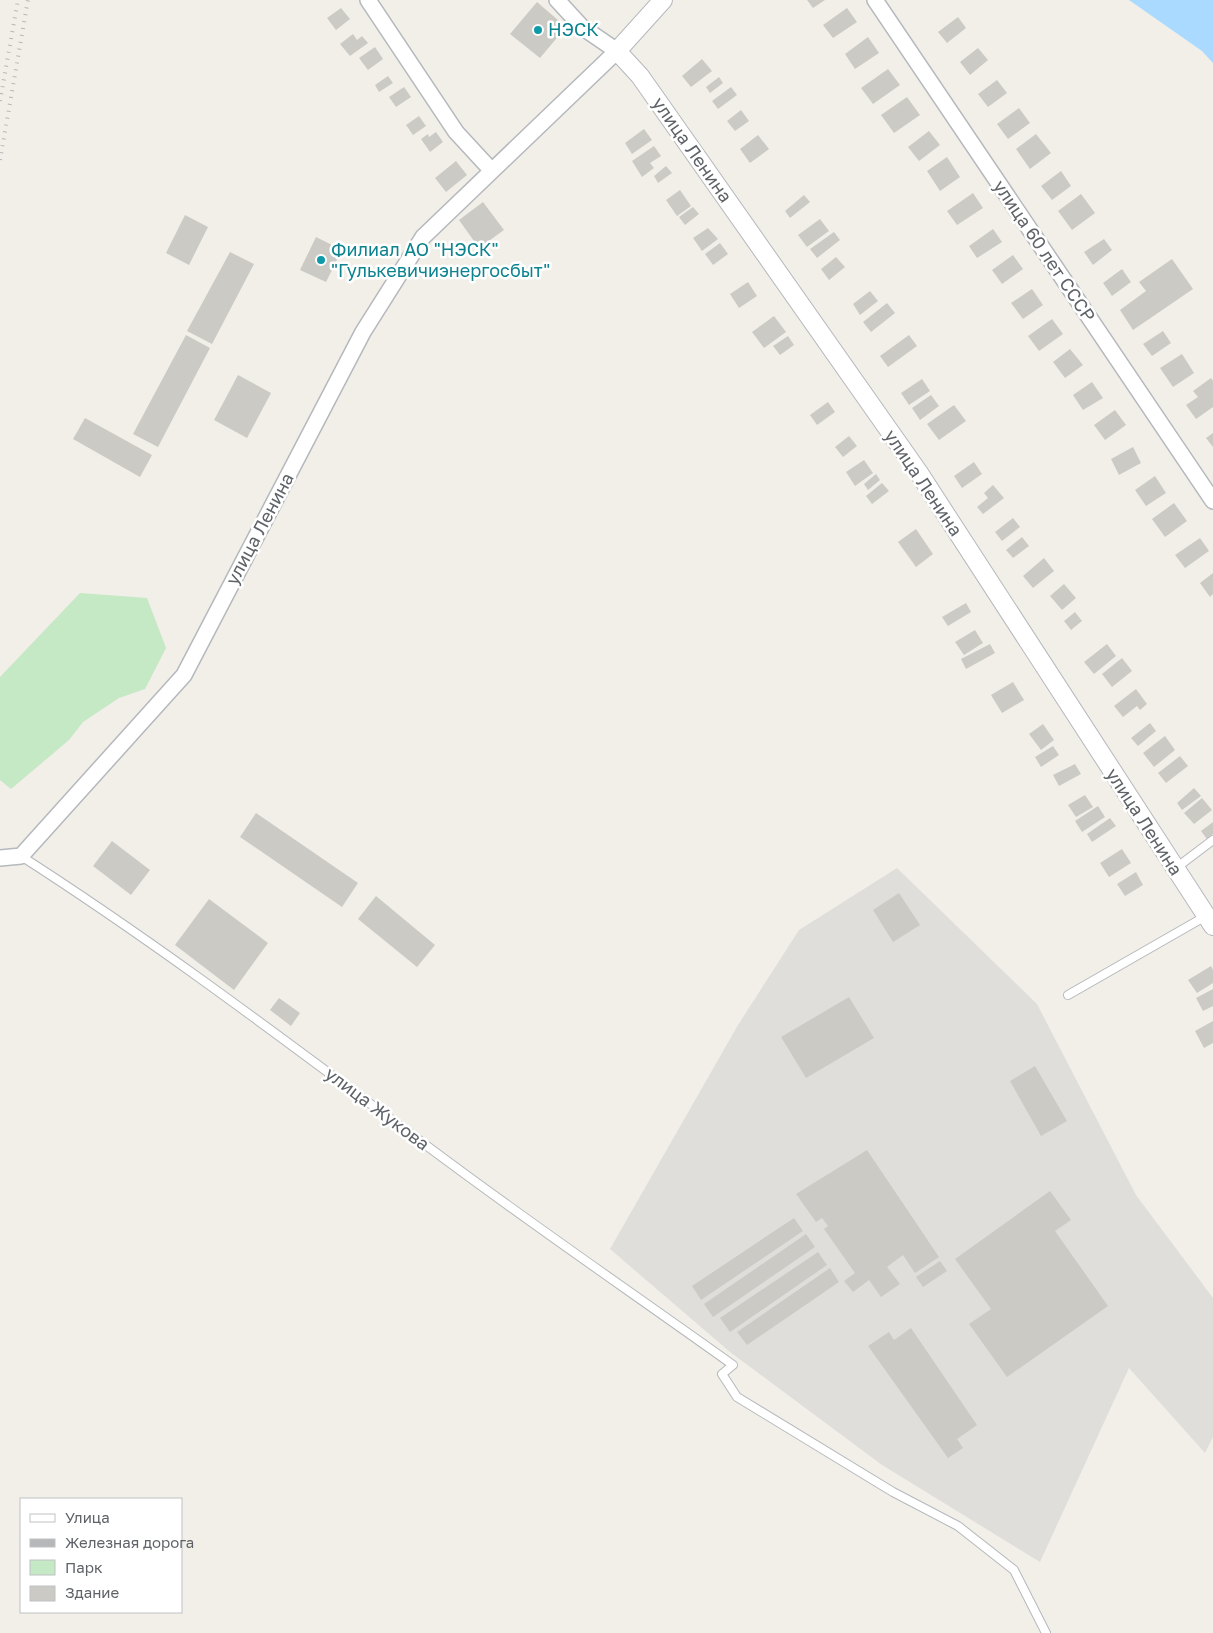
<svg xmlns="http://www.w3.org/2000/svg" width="1213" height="1633" font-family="'Golos Text',sans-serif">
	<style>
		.industrial { fill: #e0deda }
		.green { fill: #c5e8c5 }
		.water { fill: #aadaff }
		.building { fill: #cccac5 }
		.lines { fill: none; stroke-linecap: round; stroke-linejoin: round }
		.service-casing { stroke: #b5b8bc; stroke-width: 10 }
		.minor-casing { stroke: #b5b8bc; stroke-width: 18 }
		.tertiary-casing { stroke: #b5b8bc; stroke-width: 20 }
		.service { stroke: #fff; stroke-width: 8 }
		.minor { stroke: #fff; stroke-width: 15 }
		.tertiary { stroke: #fff; stroke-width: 18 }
		.rail { stroke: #b6b7b8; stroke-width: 4; stroke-dasharray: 1 6; stroke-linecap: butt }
		.culture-dot { fill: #0f9aa8; stroke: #fff; stroke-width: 2 }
		.labels { text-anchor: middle; stroke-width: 5; stroke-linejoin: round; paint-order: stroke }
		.culture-label { font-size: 18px; fill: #0d838f; stroke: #fff; text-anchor: start }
		.street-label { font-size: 18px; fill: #5f6368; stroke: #fff }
	</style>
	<rect width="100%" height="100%" fill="#f1efe8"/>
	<!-- industrial -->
	<path class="industrial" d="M897,868L1037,1004L1136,1195L1213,1298V1437L1205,1453L1129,1368L1040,1562L882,1465L730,1352L610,1249L738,1025L799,930Z"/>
	<!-- green -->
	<path class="green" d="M80,593L147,598L166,648L145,689L119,698L83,722L69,740L11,789L0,780V677Z"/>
	<!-- water -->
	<path class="water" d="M1129,0H1213V63L1202,51Z"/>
	<!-- building -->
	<path class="building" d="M807,0H825L813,8Z
		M537,2L566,27L540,58L510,34Z
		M341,8L350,19L336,30L327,18Z
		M847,8L857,22L833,38L823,25Z
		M958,17L966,28L947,43L938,32Z
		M353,34L357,40L362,36L368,43L350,56L340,44Z
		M868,37L879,53L855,69L845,54Z
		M375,47L383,59L368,70L359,58Z
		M978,48L988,60L970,75L960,62Z
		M702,59L712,71L691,87L682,76Z
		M888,69L900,85L873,104L861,88Z
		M388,76L393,83L379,92L375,85Z
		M719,77L723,83L710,93L706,87Z
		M997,80L1007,93L988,107L978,94Z
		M404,87L411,97L396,107L389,97Z
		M731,87L737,95L718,109L712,101Z
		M907,97L920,115L894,133L881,115Z
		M1019,108L1030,123L1008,139L997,124Z
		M741,110L749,121L735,131L727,121Z
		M419,116L426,126L413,135L406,125Z
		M644,129L652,140L632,154L625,143Z
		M929,131L940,145L919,161L908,147Z
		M436,132L443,142L430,152L421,139L428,134L429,137Z
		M1036,134L1051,153L1030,169L1016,149Z
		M758,135L769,149L750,163L740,149Z
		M654,146L661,156L650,163L654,168L642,177L632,161Z
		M947,157L960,177L940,191L927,171Z
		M456,161L467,175L446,192L435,178Z
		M666,166L672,173L658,183L654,176Z
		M1061,171L1071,186L1052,200L1041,186Z
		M680,190L691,206L677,216L666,200Z
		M973,193L983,208L957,225L947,211Z
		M1081,194L1095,213L1072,230L1058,211Z
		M804,195L810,202L790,218L785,211Z
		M483,202L504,230L479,248L459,220Z
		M693,207L699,214L685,225L679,217Z
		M185,215L208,227L189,265L166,253Z
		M820,219L829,231L807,247L798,235Z
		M708,228L718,239L702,251L693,238Z
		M993,229L1002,242L977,258L969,246Z
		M834,232L840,240L817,258L810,249Z
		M316,237L342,250L326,282L300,270Z
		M1104,239L1112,250L1093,265L1084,252Z
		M720,243L728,254L713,265L705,254Z
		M230,252L254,264L212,344L187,331Z
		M1013,255L1023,269L1002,284L992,270Z
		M836,257L845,267L829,280L821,269Z
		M1172,259L1193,289L1133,330L1120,310L1146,291L1139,282Z
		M1122,269L1131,282L1112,296L1103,283Z
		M748,282L757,296L739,308L730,294Z
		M1032,289L1043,305L1023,319L1011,303Z
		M870,291L878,301L860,315L853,304Z
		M887,303L895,313L871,332L863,322Z
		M774,316L786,332L764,348L752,332Z
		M1052,319L1063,334L1039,351L1028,336Z
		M1163,331L1171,343L1152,356L1143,344Z
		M186,335L210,348L158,447L133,434Z
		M909,335L917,346L888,367L880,356Z
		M788,336L794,345L780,355L773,346Z
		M1070,349L1083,365L1065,378L1053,362Z
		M1182,354L1194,373L1173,387L1160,368Z
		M238,375L271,393L247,438L214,420Z
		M1211,378L1213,381V407L1196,419L1186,405L1198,397L1193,391Z
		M922,379L930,391L909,405L901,393Z
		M1092,382L1103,398L1083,410L1073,395Z
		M931,395L939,406L920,420L912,408Z
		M828,402L835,412L817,425L810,415Z
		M954,405L966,421L939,440L927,424Z
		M1115,410L1126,425L1105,440L1094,425Z
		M85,418L152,455L140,477L73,439Z
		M1213,433V447L1206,438Z
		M849,436L857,446L843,457L835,447Z
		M1133,447L1141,463L1119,475L1111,459Z
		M864,460L873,473L855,486L846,472Z
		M974,462L982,474L962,488L954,476Z
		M876,474L880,480L868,490L864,484Z
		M1155,476L1166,493L1146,506L1135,490Z
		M882,483L889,491L872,504L866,496Z
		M993,485L1004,498L983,514L977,507L988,498L984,493Z
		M1174,503L1187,521L1165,537L1152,519Z
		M1013,518L1020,527L1002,541L995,532Z
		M916,529L933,554L916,567L898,542Z
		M1022,537L1029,546L1013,558L1006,550Z
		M1200,538L1209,551L1185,568L1175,555Z
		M1044,558L1054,571L1033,588L1023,576Z
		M1213,573V594L1210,597L1200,583Z
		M1064,584L1076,598L1062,610L1050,596Z
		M966,603L971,612L948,626L942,617Z
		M1075,612L1082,621L1071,630L1064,621Z
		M975,630L983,643L964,655L955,642Z
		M990,644L995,653L966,669L961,659Z
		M1107,644L1116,656L1094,674L1084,662Z
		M1122,658L1132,671L1112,687L1102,674Z
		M1013,682L1024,700L1002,713L991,695Z
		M1136,689L1147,704L1140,710L1137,706L1123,717L1114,706Z
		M1150,723L1156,731L1138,746L1131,738Z
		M1043,724L1054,740L1041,750L1029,734Z
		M1165,736L1175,750L1154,767L1143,753Z
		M1053,746L1059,755L1041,767L1035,757Z
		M1180,756L1188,766L1166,783L1158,773Z
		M1075,764L1081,774L1059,786L1053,775Z
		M1194,788L1201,796L1182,810L1177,803Z
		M1085,795L1093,807L1076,817L1068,805Z
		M1202,798L1212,810L1194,824L1184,813Z
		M1098,806L1105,817L1082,832L1075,821Z
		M256,813L358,883L342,907L240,837Z
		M1110,818L1116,826L1092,842L1087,834Z
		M1213,822V834L1207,839L1201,831Z
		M112,841L150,870L131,895L93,866Z
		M1122,849L1131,863L1109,877L1100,863Z
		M1136,872L1143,885L1125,896L1117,884Z
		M899,893L920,925L893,942L873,910Z
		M376,896L435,945L417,967L358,919Z
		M209,899L268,943L234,990L175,945Z
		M1211,966L1213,970V983L1197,993L1188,980Z
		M1213,989V1006L1203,1011L1196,998Z
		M849,997L874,1038L806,1078L781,1037Z
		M279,998L300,1013L291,1026L270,1010Z
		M1213,1021V1043L1204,1048L1195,1031Z
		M1035,1066L1067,1121L1041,1136L1010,1081Z
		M867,1150L939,1257L915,1273L903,1255L887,1267L900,1284L881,1297L869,1280L853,1292L844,1281L855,1273L824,1229L828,1226L822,1218L816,1222L796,1194Z
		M1050,1191L1071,1220L1055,1231L1108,1306L1007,1377L969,1324L991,1309L955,1259Z
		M794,1218L803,1231L701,1300L692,1286Z
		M806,1234L815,1247L713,1317L704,1304Z
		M818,1252L827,1265L730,1332L720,1318Z
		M940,1261L947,1271L923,1287L916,1277Z
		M830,1268L839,1282L747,1345L737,1332Z
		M911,1328L977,1425L957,1439L963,1448L948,1458L868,1346L889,1332L894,1340Z"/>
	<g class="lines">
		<!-- service casing -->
		<g class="service-casing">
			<path id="service" d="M21,856C169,951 308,1058 450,1163C543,1232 638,1297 733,1365L722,1374L737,1397L893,1492L958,1526L1014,1570L1046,1633
				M1176,868L1213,840
				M1068,995L1206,916"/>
		</g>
		<!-- minor casing -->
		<g class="minor-casing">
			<path id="minor" d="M368,0L456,132L492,171
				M875,0L1213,501
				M0,858L21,856L184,675L363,332L423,237L617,51L582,27L557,0"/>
		</g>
		<!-- tertiary casing -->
		<g class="tertiary-casing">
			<path id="tertiary" d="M663,0L617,51L640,76L919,473L1213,926"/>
		</g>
		<!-- service -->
		<use href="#service" class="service"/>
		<!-- minor -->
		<use href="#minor" class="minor"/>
		<!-- tertiary -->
		<use href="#tertiary" class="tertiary"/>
		<!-- rail -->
		<path class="rail" d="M0,101L18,0
			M0,160L28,0"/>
	</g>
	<!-- markers -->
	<g class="culture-dot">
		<circle cx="538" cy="30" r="5"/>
		<circle cx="321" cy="260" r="5"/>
	</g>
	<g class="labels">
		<!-- culture labels -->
		<g class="culture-label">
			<text x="548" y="36">НЭСК</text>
			<text x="331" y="256">Филиал АО "НЭСК"<tspan x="331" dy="21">"Гулькевичиэнергосбыт"</tspan></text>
		</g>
		<!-- street labels -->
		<g class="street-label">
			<text transform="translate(692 150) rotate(55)" y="6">улица Ленина</text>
			<text transform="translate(1044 251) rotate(56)" y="6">улица 60 лет СССР</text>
			<text transform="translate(923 483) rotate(56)" y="6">улица Ленина</text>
			<text transform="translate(260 529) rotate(-62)" y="6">улица Ленина</text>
			<text transform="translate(1144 822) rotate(57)" y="6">улица Ленина</text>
			<text transform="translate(377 1109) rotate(37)" y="6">улица Жукова</text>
		</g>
	</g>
	<!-- legend -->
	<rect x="20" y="1498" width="162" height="115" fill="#ffffff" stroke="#bfc1c3"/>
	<rect x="30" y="1514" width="25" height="8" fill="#ffffff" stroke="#bfc1c3"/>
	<text x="65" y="1523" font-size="15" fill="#5f6368">Улица</text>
	<rect x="30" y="1539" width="25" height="8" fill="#b6b7b8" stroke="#bfc1c3"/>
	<text x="65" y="1548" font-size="15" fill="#5f6368">Железная дорога</text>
	<rect x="30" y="1560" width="25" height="15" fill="#c5e8c5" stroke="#bfc1c3"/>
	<text x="65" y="1573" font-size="15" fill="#5f6368">Парк</text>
	<rect x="30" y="1586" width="25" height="15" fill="#cccac5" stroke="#bfc1c3"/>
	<text x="65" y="1598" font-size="15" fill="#5f6368">Здание</text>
</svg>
